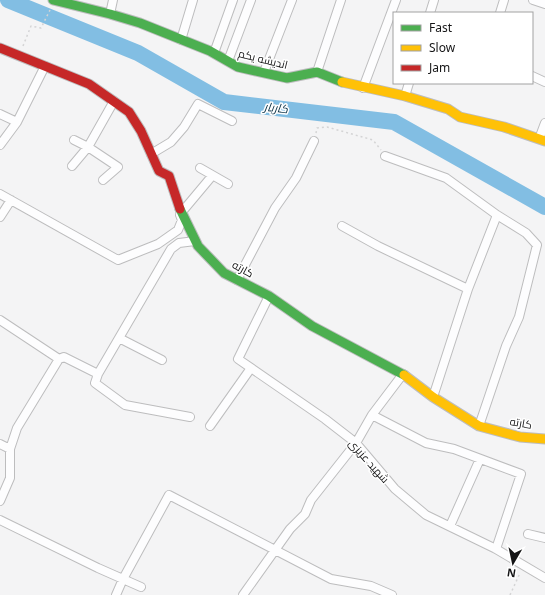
<svg xmlns="http://www.w3.org/2000/svg" width="545" height="595" font-family="'Noto Sans',Cairo,sans-serif">
	<style>
		.lines { fill: none; stroke-linecap: round; stroke-linejoin: round }
		.river { stroke: #82bee3; stroke-width: 16 }
		.street-casing { stroke: #bdbdbe; stroke-width: 10 }
		.fast-casing { stroke: #bdbdbe; stroke-width: 11 }
		.slow-casing { stroke: #bdbdbe; stroke-width: 11 }
		.jam-casing { stroke: #bdbdbe; stroke-width: 11 }
		.path { stroke: #d4d4d5; stroke-width: 1.5; stroke-dasharray: 2 3; stroke-linecap: butt }
		.street { stroke: #fdfdfe; stroke-width: 8 }
		.fast { stroke: #4caf50; stroke-width: 9 }
		.slow { stroke: #ffc107; stroke-width: 9 }
		.jam { stroke: #c62828; stroke-width: 9 }
		.labels { text-anchor: middle; stroke-width: 3; stroke-linejoin: round; paint-order: stroke }
		.street-label { font-size: 11px; fill: #151516; stroke: #fff }
		.water-label { font-size: 12px; font-style: italic; fill: #0b3247; stroke: #fff }
	</style>
	<rect width="100%" height="100%" fill="#f4f4f5"/>
	<g class="lines">
		<!-- river -->
		<path class="river" d="M8,0L138,53L224,102L394,122L545,207"/>
		<!-- street casing -->
		<g class="street-casing">
			<path id="street" d="M533,0L545,4
				M430,13L434,0
				M500,13L504,0
				M110,14L113,0
				M181,40L193,0
				M214,53L233,0
				M228,61L251,0
				M264,72L292,0
				M317,72L341,0
				M532,76L545,82
				M363,88L396,0
				M405,96L409,83
				M0,114L17,122
				M539,139L545,123
				M74,140L88,147L118,167L103,180
				M0,145L17,122L45,66
				M151,154L171,142L184,127L198,104L232,121
				M385,156L446,178L497,215L526,233L537,245L519,317L506,346L479,426
				M72,166L88,147L114,101
				M200,168L228,184
				M0,194L118,260L158,244L178,230L182,220L180,215
				M181,213L212,176
				M0,217L11,200
				M342,226L378,246L468,289
				M237,280L275,208L296,178L314,141
				M269,296L238,359L325,419L356,443L395,489L426,515L496,549L545,578
				M0,320L59,359L64,357L98,374
				M119,338L162,360
				M433,397L468,289L497,215
				M372,415L426,443L454,449L521,474L496,549
				M190,417L125,405L95,383L98,374L171,249L179,243L195,241
				M210,426L251,368
				M0,444L10,449V478L0,501
				M10,449L17,428L59,359
				M0,520L98,568L141,587
				M450,526L480,459
				M528,534L545,538
				M116,595L123,579L169,495L331,579L371,586L392,595
				M243,595L290,529L305,514L311,500L356,443L372,415L403,374"/>
		</g>
		<!-- fast casing -->
		<g class="fast-casing">
			<path id="fast" d="M53,0L110,14L140,23L210,51L238,67L287,78L317,72L342,82
				M180,209L198,246L224,273L269,296L312,326L404,375"/>
		</g>
		<!-- slow casing -->
		<g class="slow-casing">
			<path id="slow" d="M342,82L405,96L448,109L460,117L504,127L545,141
				M404,375L433,397L479,426L520,437L545,439"/>
		</g>
		<!-- jam casing -->
		<g class="jam-casing">
			<path id="jam" d="M0,48L89,84L129,112L141,131L159,171L169,176L180,209"/>
		</g>
		<!-- path -->
		<path class="path" d="M23,46L31,26L41,28L50,10
			M316,133L317,128L327,127L373,140L381,150
			M510,595L520,573"/>
		<!-- street -->
		<use href="#street" class="street"/>
		<!-- fast -->
		<use href="#fast" class="fast"/>
		<!-- slow -->
		<use href="#slow" class="slow"/>
		<!-- jam -->
		<use href="#jam" class="jam"/>
	</g>
	<g class="labels">
		<!-- street labels -->
		<g class="street-label">
			<text transform="translate(263 59) rotate(14)" y="4">اندیشه یکم</text>
			<text transform="translate(243 269) rotate(29)" y="4">کارته</text>
			<text transform="translate(521 423) rotate(10)" y="4">کارته</text>
			<text transform="translate(369 461) rotate(48)" y="4">شهید عزیزی</text>
		</g>
		<!-- water labels -->
		<g class="water-label">
			<text transform="translate(276 108) rotate(7)" y="4">کاربار</text>
		</g>
	</g>
	<!-- legend -->
	<rect x="393" y="12" width="140" height="72" fill="#ffffff" stroke="#a1a1a2"/>
	<rect x="401" y="25" width="20" height="6" fill="#4caf50" stroke="#a1a1a2"/>
	<text x="429" y="32" font-size="12" fill="#151516">Fast</text>
	<rect x="401" y="45" width="20" height="6" fill="#ffc107" stroke="#a1a1a2"/>
	<text x="429" y="52" font-size="12" fill="#151516">Slow</text>
	<rect x="401" y="65" width="20" height="6" fill="#c62828" stroke="#a1a1a2"/>
	<text x="429" y="72" font-size="12" fill="#151516">Jam</text>
	<!-- north arrow -->
	<g transform="translate(513 563) rotate(189)" stroke="#ffffff" stroke-width="3" paint-order="stroke">
	<path d="M0-3L7 15L0 10L-7 15Z" fill="#151516"/>
	<text y="-6" font-size="11" font-weight="bold" text-anchor="middle" fill="#151516">N</text>
	</g>
</svg>
